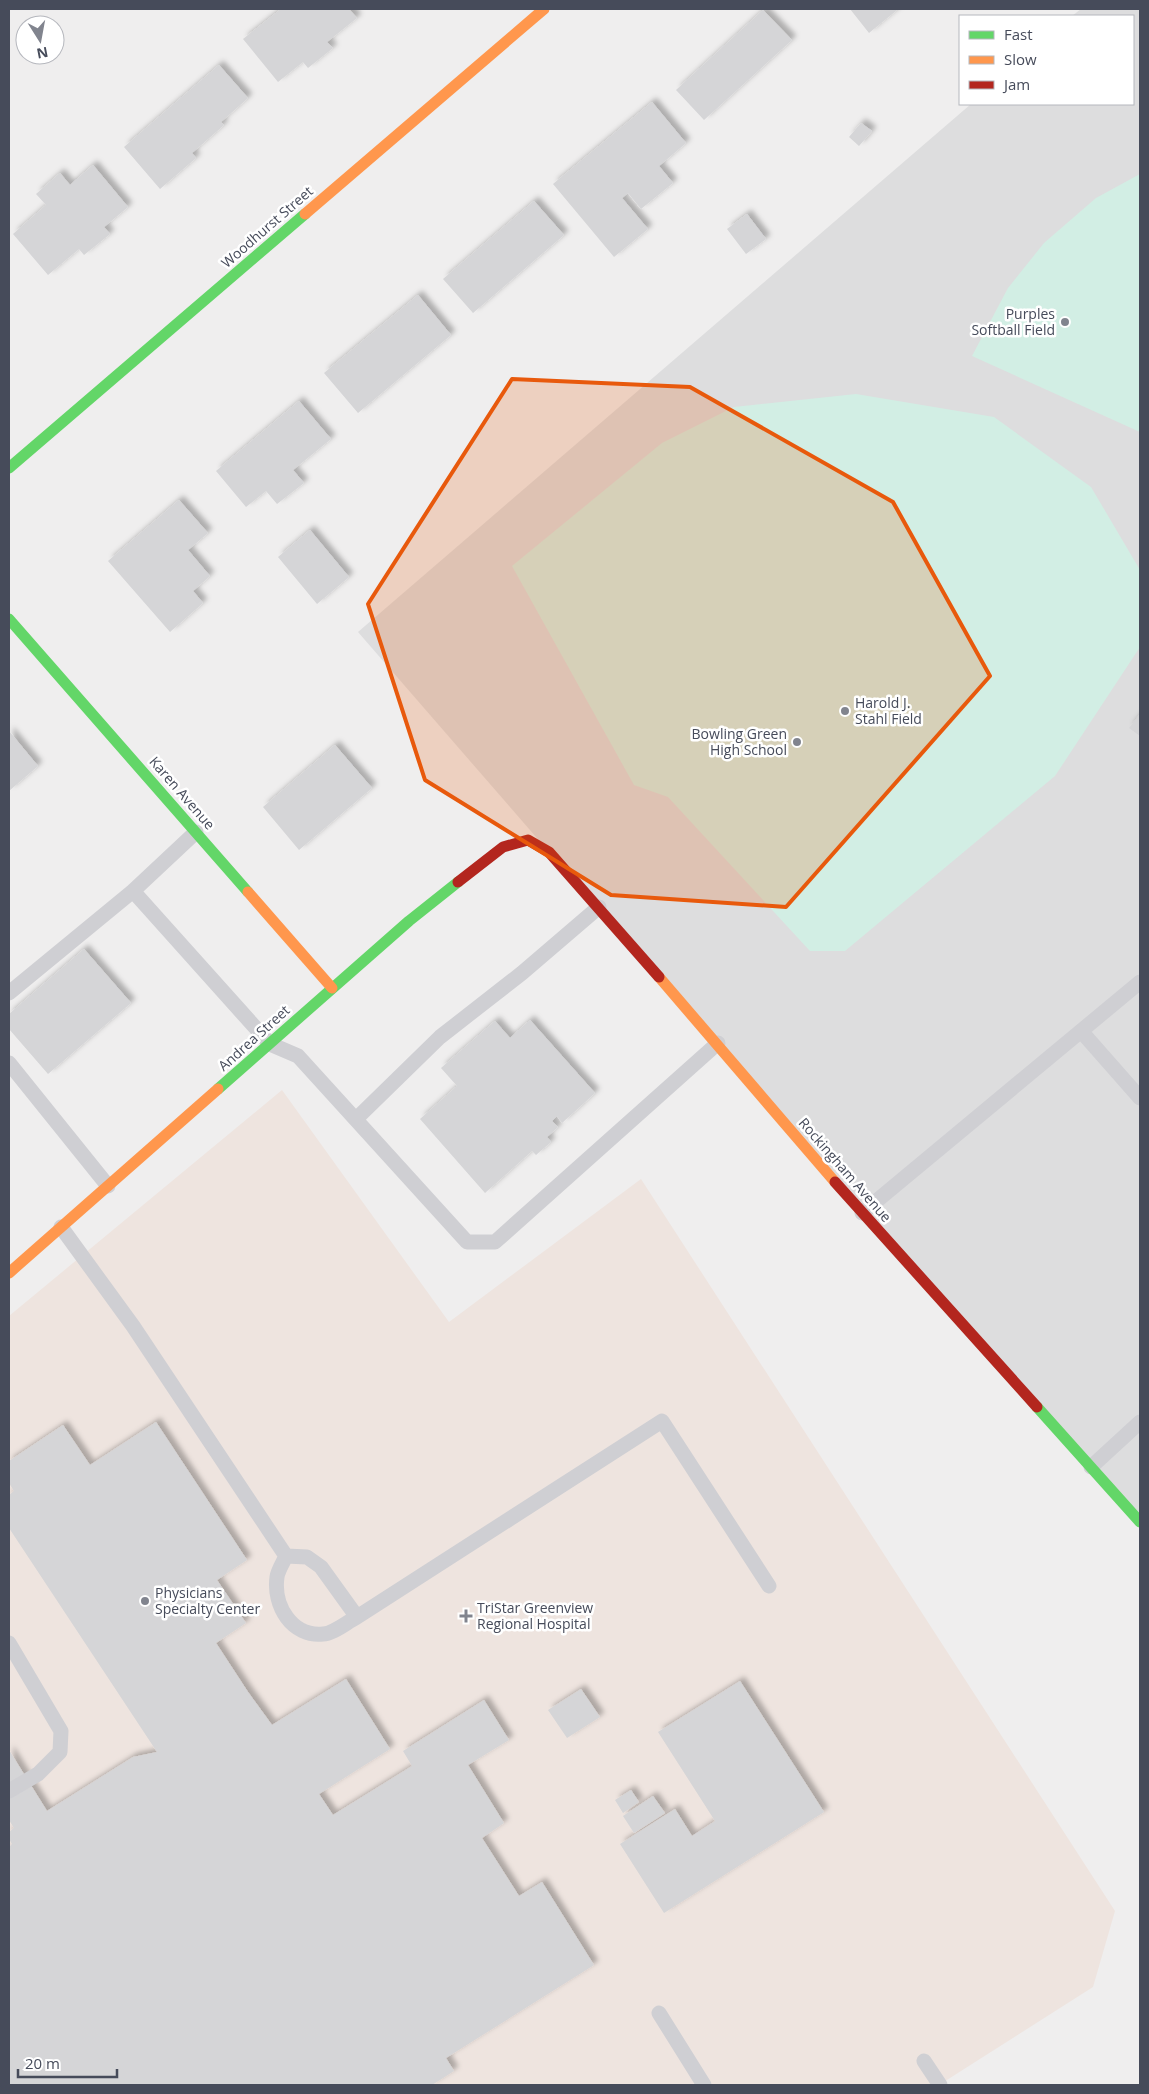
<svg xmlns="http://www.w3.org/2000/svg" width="1149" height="2094" font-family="'Open Sans',sans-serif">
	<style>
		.education { fill: #ddddde }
		.medical { fill: #eee4df }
		.green { fill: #d2eee4 }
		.building { fill: #d5d5d7; filter: url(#shadow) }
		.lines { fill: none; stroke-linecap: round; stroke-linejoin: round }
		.lane { stroke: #cfcfd3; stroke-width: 15 }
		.fast { stroke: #63d668; stroke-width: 11 }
		.slow { stroke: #ff974d; stroke-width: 11 }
		.jam { stroke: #b3261e; stroke-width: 11 }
		.marked { fill: #e8590c; fill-opacity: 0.2; stroke: #e8590c; stroke-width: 4; stroke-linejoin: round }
		.poi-dot { fill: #81848e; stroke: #fff; stroke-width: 2 }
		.labels { text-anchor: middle; stroke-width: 5; stroke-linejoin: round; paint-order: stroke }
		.street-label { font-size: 14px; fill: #464b5a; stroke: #fff }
		.poi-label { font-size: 14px; fill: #464b5a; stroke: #fff; text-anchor: start }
	</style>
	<defs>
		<filter id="shadow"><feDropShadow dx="4.5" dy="-4.5" stdDeviation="2.5" flood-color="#0004"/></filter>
	</defs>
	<rect width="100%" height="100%" fill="#efeeee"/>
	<!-- education -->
	<path class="education" d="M1081,9H1140V1522L549,852L358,632L971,104H1133V16H1072Z"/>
	<!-- medical -->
	<path class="medical" d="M282,1090L449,1322L641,1179L1115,1911L1093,1987L939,2085H9V1316Z"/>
	<!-- green -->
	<path class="green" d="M1140,174V432L972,356L1008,288L1044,243L1096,198Z
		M856,394L994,417L1091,487L1140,570V647L1055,776L845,951H810L668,797L634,785L512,566L662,443L734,407Z"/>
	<!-- building -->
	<path class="building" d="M281,9H349L357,18L327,42L333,48L308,68L303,62L278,82L243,39Z
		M850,9H896L897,10L869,33Z
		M763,10L792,40L704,120L676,90Z
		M219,65L248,98L221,122L224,125L192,153L196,158L160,189L124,147Z
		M652,102L686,143L659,166L673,183L641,209L628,193L622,198L648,229L614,257L553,184Z
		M861,123L872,131L859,146L849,137Z
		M93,165L128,207L104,227L110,234L84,255L79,249L48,275L13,234L46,205L36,194L60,173L70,185Z
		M534,201L564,235L473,313L443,279Z
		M747,214L766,239L746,254L727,229Z
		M418,295L451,335L358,413L324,373Z
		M299,401L331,439L293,470L304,483L277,504L266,491L246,507L216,471Z
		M179,500L208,533L188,550L210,576L193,591L203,603L170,632L108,561Z
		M310,530L349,577L317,604L278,557Z
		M1140,714V736L1129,728Z
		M9,731L38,766L9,791Z
		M335,745L372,788L299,850L263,807Z
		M84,949L131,1003L48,1074L9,1029V1014Z
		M530,1020L595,1093L562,1123L557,1116L552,1121L558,1127L547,1137L551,1142L536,1155L532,1151L485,1193L420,1119L457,1086L441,1068L495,1021L510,1038Z
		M156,1422L247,1560L217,1580L246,1623L216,1643L248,1692L272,1725L346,1679L390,1749L319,1794L333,1815L412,1766L403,1751L484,1700L509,1740L468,1765L504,1823L482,1838L519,1896L542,1882L594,1965L446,2058L454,2071L432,2085H9V1847L12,1844L9,1839V1832L14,1828L9,1820V1750L47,1811L133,1757L157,1752L9,1528V1495L14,1491L9,1483V1461L63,1425L90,1465Z
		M740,1681L824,1812L664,1913L620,1844L675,1809L692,1836L715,1821L658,1732Z
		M581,1689L600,1717L567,1738L548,1710Z
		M631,1790L639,1802L623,1813L615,1800Z
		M653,1796L665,1813L634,1833L623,1816Z"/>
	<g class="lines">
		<!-- lane -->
		<path class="lane" d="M196,832L133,891L270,1044L298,1056L467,1242H495L718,1043
			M9,993L133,891
			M1081,1031L1140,1098
			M9,1063L108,1186
			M356,1119L440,1037L522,973L599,907
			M862,1213L1140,982
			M61,1227L133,1326L286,1556L307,1557L321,1567L357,1617L662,1421L769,1586
			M1091,1467L1140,1422
			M286,1556C283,1563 278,1570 277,1577C273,1606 292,1637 323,1634C333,1634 347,1622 357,1617
			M9,1643L61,1731L60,1752L38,1774L9,1791
			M659,2013L704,2085
			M924,2061L940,2085"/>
		<!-- fast -->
		<path class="fast" d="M9,468L305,214
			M9,619L248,892
			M218,1089L409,921L458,882
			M1037,1407L1140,1522"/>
		<!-- slow -->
		<path class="slow" d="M305,214L544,9
			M248,892L332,988
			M659,977L835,1182
			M9,1273L218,1089"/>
		<!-- jam -->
		<path class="jam" d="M458,882L503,847L528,840L549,852L659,977
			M835,1182L1037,1407"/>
	</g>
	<!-- marked area -->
	<path class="marked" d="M512,379L690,387L893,502L990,676L786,907L611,895L425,780L368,604Z"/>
	<!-- markers -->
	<g class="poi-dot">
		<circle cx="1065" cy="322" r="5"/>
		<circle cx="845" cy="711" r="5"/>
		<circle cx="797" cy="742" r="5"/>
		<circle cx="145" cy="1601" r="5"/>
		<path d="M463.5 1608.5h5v5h5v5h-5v5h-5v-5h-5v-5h5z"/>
	</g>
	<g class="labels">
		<!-- street labels -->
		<g class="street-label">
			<text transform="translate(267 227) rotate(-41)" y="5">Woodhurst Street</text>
			<text transform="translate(182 793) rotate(49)" y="5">Karen Avenue</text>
			<text transform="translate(254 1038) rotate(-42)" y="5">Andrea Street</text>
			<text transform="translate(845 1170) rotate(49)" y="5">Rockingham Avenue</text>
		</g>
		<!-- poi labels -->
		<g class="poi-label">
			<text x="1055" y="319" text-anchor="end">Purples<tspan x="1055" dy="16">Softball Field</tspan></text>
			<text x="855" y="708">Harold J.<tspan x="855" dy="16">Stahl Field</tspan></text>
			<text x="787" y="739" text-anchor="end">Bowling Green<tspan x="787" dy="16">High School</tspan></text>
			<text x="155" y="1598">Physicians<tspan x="155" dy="16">Specialty Center</tspan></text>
			<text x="477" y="1613">TriStar Greenview<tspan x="477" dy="16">Regional Hospital</tspan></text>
		</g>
	</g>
	<!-- border -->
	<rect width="1149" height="2094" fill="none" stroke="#464b5a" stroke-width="20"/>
	<!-- legend -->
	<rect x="959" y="15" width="175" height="90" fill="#ffffff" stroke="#b5b7bd"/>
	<rect x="969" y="31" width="25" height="8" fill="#63d668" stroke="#b5b7bd"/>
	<text x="1004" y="40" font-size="15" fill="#464b5a">Fast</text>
	<rect x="969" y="56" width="25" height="8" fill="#ff974d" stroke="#b5b7bd"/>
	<text x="1004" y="65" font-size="15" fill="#464b5a">Slow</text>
	<rect x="969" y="81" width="25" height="8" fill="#b3261e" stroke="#b5b7bd"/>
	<text x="1004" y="90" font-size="15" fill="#464b5a">Jam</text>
	<!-- north arrow -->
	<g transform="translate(40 40) rotate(169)"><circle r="24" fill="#ffffff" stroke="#b5b7bd"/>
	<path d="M0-4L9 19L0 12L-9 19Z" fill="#81848e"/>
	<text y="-8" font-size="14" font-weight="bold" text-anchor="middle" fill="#464b5a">N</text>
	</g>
	<!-- scale -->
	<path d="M18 2069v8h99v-8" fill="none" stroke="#464b5a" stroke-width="2.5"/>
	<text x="25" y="2069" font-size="15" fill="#464b5a" stroke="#ffffff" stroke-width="4" paint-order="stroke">20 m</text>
</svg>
